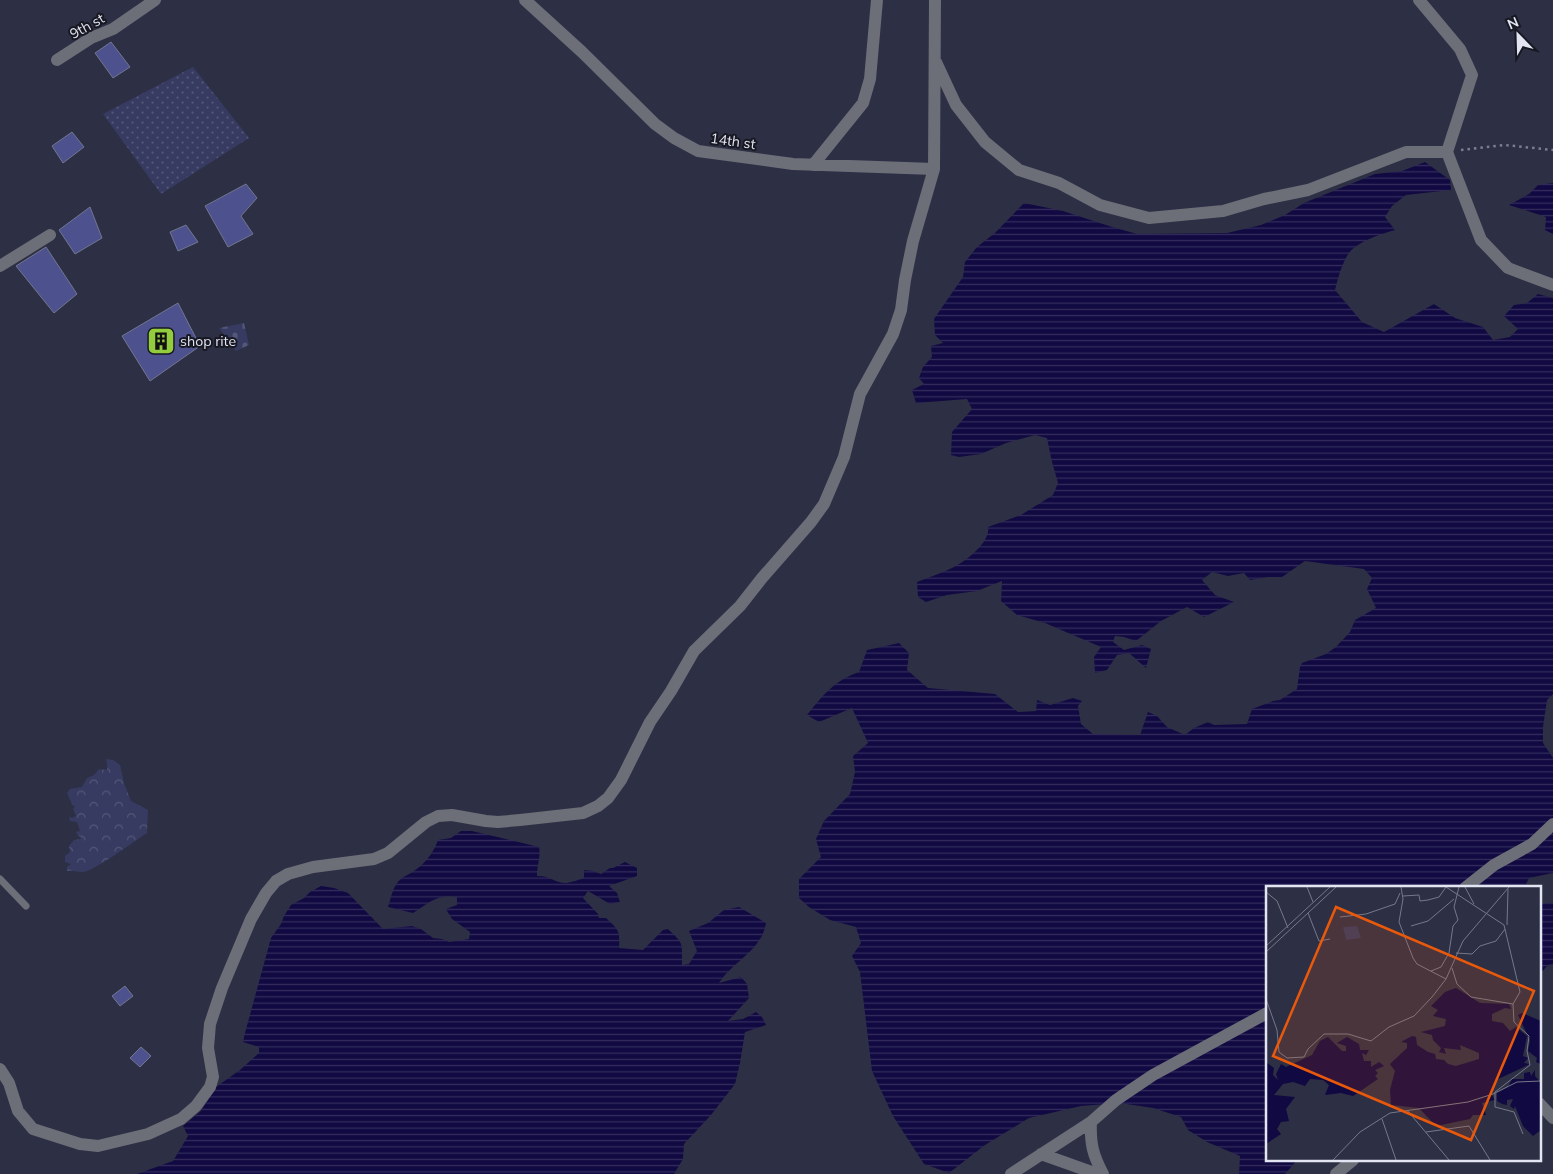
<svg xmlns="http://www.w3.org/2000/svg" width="1553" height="1174" font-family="Mulish,sans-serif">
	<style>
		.forest { fill: url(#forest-crowns) }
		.cemetery { fill: url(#cemetery-stones) }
		.park { fill: url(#park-dots) }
		.water { fill: url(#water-rules) }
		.building { fill: #4d518e; stroke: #72768e }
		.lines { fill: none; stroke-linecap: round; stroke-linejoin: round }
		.path { stroke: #7c7e90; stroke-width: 2.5; stroke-dasharray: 2.5 4; stroke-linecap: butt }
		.lane { stroke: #6c6e78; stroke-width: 7 }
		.street { stroke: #6c6e78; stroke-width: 12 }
		.labels { text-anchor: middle; stroke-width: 4; stroke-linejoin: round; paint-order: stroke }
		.street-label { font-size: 14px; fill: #e3e5f3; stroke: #171821 }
		.poi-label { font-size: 14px; fill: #e3e5f3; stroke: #171821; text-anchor: start }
		.inset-road { fill: none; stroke: #76788a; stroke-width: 1 }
		.view { fill: #e8590c; fill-opacity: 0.15; stroke: #e8590c; stroke-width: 2.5 }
		.inset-edge { fill: none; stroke: #e3e5f3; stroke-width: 2.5 }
	</style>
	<defs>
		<pattern id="forest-crowns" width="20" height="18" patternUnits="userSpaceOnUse" patternTransform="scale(1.25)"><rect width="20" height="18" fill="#373b61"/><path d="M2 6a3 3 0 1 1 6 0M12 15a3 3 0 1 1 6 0" fill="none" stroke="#545778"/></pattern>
		<pattern id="cemetery-stones" width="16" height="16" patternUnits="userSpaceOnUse" patternTransform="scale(1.25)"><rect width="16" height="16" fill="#373b61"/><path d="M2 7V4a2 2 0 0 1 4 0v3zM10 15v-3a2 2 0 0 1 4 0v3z" fill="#545778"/></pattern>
		<pattern id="park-dots" width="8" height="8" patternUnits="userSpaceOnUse" patternTransform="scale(1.25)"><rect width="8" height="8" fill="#373b61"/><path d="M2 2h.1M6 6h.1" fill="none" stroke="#545778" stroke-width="1.8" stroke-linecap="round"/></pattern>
		<pattern id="water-rules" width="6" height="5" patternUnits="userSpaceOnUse" patternTransform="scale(1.25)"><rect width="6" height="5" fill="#110941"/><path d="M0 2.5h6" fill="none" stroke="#342d5d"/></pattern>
	</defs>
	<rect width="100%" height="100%" fill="#2d2f44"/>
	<!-- forest -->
	<path class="forest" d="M106,759L113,760L120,765L124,783L131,801L148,810L147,833C134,841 95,871 83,872C77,872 75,870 67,871V867L71,864L65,862V856L70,852L69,846L74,840L80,839L81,837L78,836L76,832L80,831L77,822L70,821L69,817L73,818L76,816L73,809L75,807L72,804L67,793L70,789L82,787L87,778L94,775L99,769L107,770V763Z"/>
	<!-- cemetery -->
	<path class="cemetery" d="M244,323L249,345L236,351L219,328Z"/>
	<!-- park -->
	<path class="park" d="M193,67L249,138L161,194L103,114Z"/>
	<!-- water -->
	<path class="water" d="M1425,162L1450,180L1451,190L1406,195L1392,206L1385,217L1395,230C1381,234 1366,239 1355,247C1344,254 1338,278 1335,290L1362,322L1384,332L1434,304L1455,318L1483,327L1493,340L1510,337L1518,329L1504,316L1514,305L1527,303L1538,294L1553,298V694L1547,700L1543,727V743L1553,758V873L1529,878L1524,888H1267V1160H1297L1285,1174H1239L1240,1156L1207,1142L1188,1130L1181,1117L1153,1108L1120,1103L1081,1106L1029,1118L985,1145L949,1173L924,1164L893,1116L872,1071L860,972L852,956L861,943L856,927L830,920L809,907L799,898V879L821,857L816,839L824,821L850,794L855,772L853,756L868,743L852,708L819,722L807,715C824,694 834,681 859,672L867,650L899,643L909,653L907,670L928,688L995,694L1018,712L1036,711L1037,700L1050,705L1073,698L1082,701L1078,706L1081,724L1093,734L1140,735L1148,712L1157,716L1167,727L1185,735L1194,728L1208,722L1214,725L1247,724L1252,709L1273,701L1280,700L1297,689L1300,667L1302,663L1326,654L1336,647L1350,632L1355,620L1376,608L1367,589L1372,578L1364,569L1305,561L1282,577H1268L1250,580L1244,573L1228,576L1212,572L1202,580L1215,595L1234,602L1204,617L1187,607L1161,621L1136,641L1124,637L1115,636L1113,642L1124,650L1142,645L1151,649L1146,668L1129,653L1117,655L1107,670L1095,673L1094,657L1101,647L1045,623L1017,615L1001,601L1002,581L977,591L947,595L926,602L918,597L917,582C929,577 942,573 954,567C966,561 991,542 988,527L1021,515L1053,495L1058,483L1052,462L1047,438L1035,435L1006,443L981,454L959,457L951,455L952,432L972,409L967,399L916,403L912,390L924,384L919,378L923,367L932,357L931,346L943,343L935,335L934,319L963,277L965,262L977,247L995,233L1024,203L1063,211L1109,226L1137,234L1227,233L1261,225L1285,215L1304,203L1375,174L1402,171Z
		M1553,183V234L1545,230L1546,217L1509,205L1529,194L1538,185Z
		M461,831H472L539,847C541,857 537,865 537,876C549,875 557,884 567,883C572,882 578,880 584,878V870L593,871L601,874L610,868H613L625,862L637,868V876L609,886L617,893L620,902L610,904L588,891L583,898L598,914L599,918H606C619,930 620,931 619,948L643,950L663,930L668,929C686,946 681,943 682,965L689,964L697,951L689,931L708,923L724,910L739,907L766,923C762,950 733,961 719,983L741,977L747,984L749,998L728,1021L743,1019L756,1012L762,1017L766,1025L745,1032L740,1063L735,1084L711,1115L684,1144L683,1159L674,1174H137L173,1161L188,1136L183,1126L201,1111L216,1087L240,1070L259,1053V1047L243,1042L245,1033L271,938L281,924L284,916L291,905L304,898L310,892L321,886L334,888L348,893L383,929L412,926L421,929L433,938L442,939L449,942L469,939L470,932L452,919L446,909L457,905V897C438,893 427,904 413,913L388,907C391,898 393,885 401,879C404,876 408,875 411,873C424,865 433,854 438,840L451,838Z
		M1553,903V964L1548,965L1539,975V904Z"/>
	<!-- building -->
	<path class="building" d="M111,42L130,67L113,78L95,53Z
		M72,132L84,147L63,163L52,146Z
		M246,184L257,198L241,216L253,234L228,247L205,206Z
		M90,207L102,238L75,254L59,230Z
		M186,225L198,242L178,251L170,232Z
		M46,247L77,294L54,313L16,266Z
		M178,303L200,346L150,381L122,336Z
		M125,986L133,996L120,1006L112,996Z
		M141,1047L151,1056L140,1067L130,1058Z"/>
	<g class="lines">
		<!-- path -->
		<path class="path" d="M1461,150L1505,145L1553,150"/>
		<!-- lane -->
		<path class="lane" d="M0,879L26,906"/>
		<!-- street -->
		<path class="street" d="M525,0L582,52L655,124L674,138L698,151L793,164L934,169
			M1419,0L1460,49L1472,75L1447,152
			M57,60L91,38L113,29L155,0
			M936,62L956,105L985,142L1019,170L1059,183L1100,205L1149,218L1223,211L1264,199L1308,190L1406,152H1447L1481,240L1508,268L1553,285
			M813,165L863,103L870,79L877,0
			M0,266L50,235
			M1465,888L1494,865L1532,844L1553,824
			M0,1069L9,1083L18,1111L33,1129L80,1144L98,1146L148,1134L181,1119L196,1106L210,1087L213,1077L208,1048L210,1024L222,988L251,919L266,893L276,881L288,874L313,867L374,859L388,853L426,822L438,816L452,815L486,821L498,822L520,820L583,813L598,806L608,798L621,780L650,722L671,691L694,651L740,606L762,578L811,522L824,504L844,457L860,394L893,334L901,310L905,280L913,241L934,169L935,0
			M1539,1103L1553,1118
			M1091,1122C1090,1144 1093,1155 1103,1174
			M1041,1154L1097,1174
			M1011,1174L1091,1122L1116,1100L1153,1075L1267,1013
			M1336,1174L1353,1160"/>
	</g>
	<!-- icons -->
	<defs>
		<g id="building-square" transform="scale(1.4375)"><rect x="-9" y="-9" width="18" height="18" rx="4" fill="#93cc3d" stroke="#171821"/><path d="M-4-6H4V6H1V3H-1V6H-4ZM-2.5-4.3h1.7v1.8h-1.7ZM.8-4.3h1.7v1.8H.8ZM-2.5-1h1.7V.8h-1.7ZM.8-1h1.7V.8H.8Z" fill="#111"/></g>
	</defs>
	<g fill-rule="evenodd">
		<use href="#building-square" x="161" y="341"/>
	</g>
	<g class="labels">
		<!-- street labels -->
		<g class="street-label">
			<text transform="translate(87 26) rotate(-29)" y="5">9th st</text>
			<text transform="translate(733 141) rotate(8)" y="5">14th st</text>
		</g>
		<!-- poi labels -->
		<g class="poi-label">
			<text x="180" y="346">shop rite</text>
		</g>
	</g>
	<!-- overview -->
	<g transform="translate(1266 886)">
		<rect width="275" height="275" fill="#2d2f44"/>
		<path d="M91,40L95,52L80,54L77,41Z" fill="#373b61"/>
		<path d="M190,102L214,117L243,118L245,123L239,122L226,128V135L237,137L244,145L250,141L261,150L257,170L262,172L258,177L264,178L230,194L225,207L229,214L216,217L220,229H207L204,233L170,240L153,222L125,219L124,204L129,185L124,178L141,162V157L135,156L146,150L150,151L151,159L162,166L169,168L170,173L178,174L182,178L190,180L213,173V167L194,159L195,164L178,162L180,168L173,166L175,162L167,154L166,149L155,146L179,140L180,133L167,130L172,124L165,120L179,106ZM256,127L275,135V178L270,176L271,172L262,165L264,154L252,129ZM62,151L76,165H80V160L71,157L81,151L93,158L94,164H103L100,169L96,167L98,175H105V181L113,176L118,180L109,184L112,187L109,190L112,193L87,210L75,207L59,209L63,199L57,194L44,193L39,200L27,196L17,198L8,209L29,211L20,223L23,235L15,236L11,243L15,248L0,258V176L8,182L7,189L12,194L10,188L15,178L20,181L46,169L54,155ZM269,184V190L275,197V244L267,250L257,240L249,220L248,223L244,220L247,213L241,214V219L236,218L231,215V207L242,201L246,193H258V187L264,186L265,190Z" fill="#110941"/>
		<path class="inset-road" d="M41,1L47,16M135,1L137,13L133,36L147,72L151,78L180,93M180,1L238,39L254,106L247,118M199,1L208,18M0,6L11,15L22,42M137,10L153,9L154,15L162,14L173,11L180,1M42,27L53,55L64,53M74,31L100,28L129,18L134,7M241,39L242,3M145,40L162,35L188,13M0,60L64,1M0,66L70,1M190,67L206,68L214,60L230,55L239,43M186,82L191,98L205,111L247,118L248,136L263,150L261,165L264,179L229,206V221L248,226L257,248M165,85L175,81L183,67L187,40L192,34L188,21L193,1M0,113L11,144L13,166L21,172L38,171L42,163L58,148H82L105,155L123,141L148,130L166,111L180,93L197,55L243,1M141,224L183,274M116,233L130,274M160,246L203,240L224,274M67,274L94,246L124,227L202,216L227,208L251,196L275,195"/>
		<path class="view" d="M70,21L268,105L205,254L7,170Z"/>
		<rect width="275" height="275" class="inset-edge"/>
	</g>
	<!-- north arrow -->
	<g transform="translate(1518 35) rotate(337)" stroke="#171821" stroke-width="4" paint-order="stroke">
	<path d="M0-4L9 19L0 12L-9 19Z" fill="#e3e5f3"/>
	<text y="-8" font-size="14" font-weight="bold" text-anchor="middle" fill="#e3e5f3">N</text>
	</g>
</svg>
